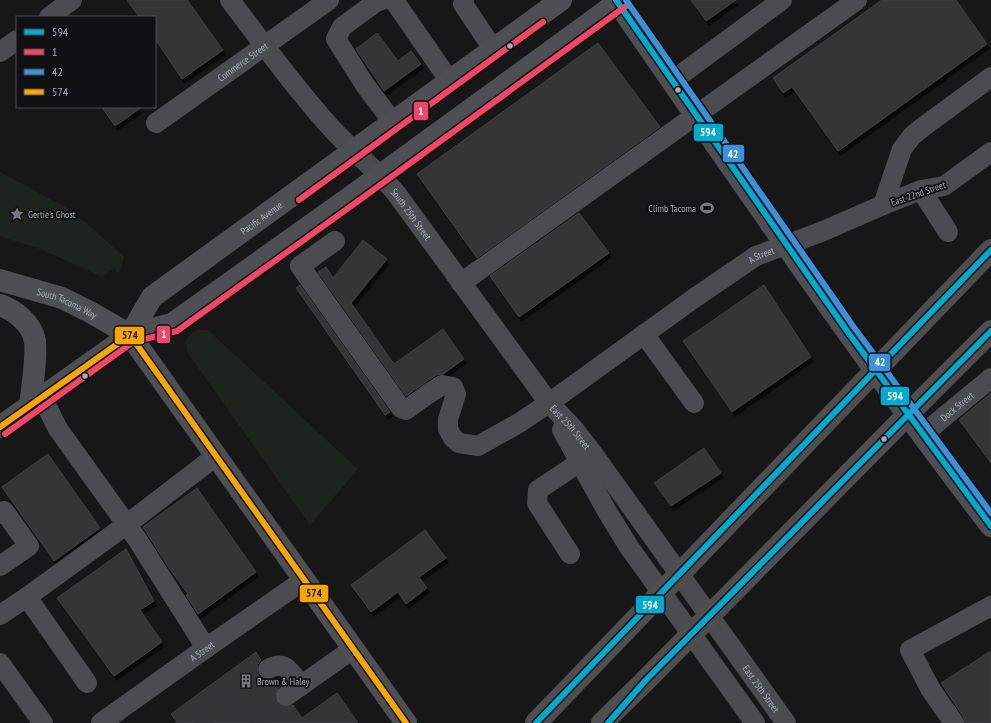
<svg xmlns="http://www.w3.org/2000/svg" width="991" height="723" font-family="'PT Sans Narrow',sans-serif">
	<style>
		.green { fill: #1d241e }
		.building { fill: #353536; stroke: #3f4043; filter: url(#shadow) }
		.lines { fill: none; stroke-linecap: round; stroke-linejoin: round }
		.minor-tunnel { stroke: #343537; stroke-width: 20; stroke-dasharray: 20 10; stroke-linecap: butt }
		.minor { stroke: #4b4c50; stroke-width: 20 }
		.major { stroke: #4d4f52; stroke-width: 22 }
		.highway { stroke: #4e4e51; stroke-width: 22 }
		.highway-bridge { stroke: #4e4e51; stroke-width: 22 }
		.bus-1-casing { stroke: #111113; stroke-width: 9 }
		.bus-2-casing { stroke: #111113; stroke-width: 9 }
		.bus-3-casing { stroke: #111113; stroke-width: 9 }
		.bus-4-casing { stroke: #111113; stroke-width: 9 }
		.bus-1 { stroke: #00a9ce; stroke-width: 6 }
		.bus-2 { stroke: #f34667; stroke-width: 6 }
		.bus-3 { stroke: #3a90db; stroke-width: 6 }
		.bus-4 { stroke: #f7a600; stroke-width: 6 }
		.bus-dot { fill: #a8adb8; stroke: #111113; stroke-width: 1.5 }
		.labels { text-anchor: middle; stroke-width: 3.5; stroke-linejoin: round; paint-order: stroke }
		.street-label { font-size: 10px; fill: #a8adb8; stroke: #111113 }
		.poi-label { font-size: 10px; fill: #a8adb8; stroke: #111113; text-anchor: start }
		.line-badge { stroke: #111113; stroke-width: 1.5 }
		.badge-label { font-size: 11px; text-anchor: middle; font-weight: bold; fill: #fff }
		.pale-badge-label { font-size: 11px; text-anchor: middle; font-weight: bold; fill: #111 }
	</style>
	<defs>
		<filter id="shadow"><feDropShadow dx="2.5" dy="4.5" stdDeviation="0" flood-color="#0009"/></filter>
	</defs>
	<rect width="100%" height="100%" fill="#171717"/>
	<!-- green -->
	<path class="green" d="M0,172L67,208L92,228L124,257L120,271L118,273L114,268L102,277L43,250L0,236Z
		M198,330H208L358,469L310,525L187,352C185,341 186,334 198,330Z"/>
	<!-- building -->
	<path class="building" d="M127,0H187L223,50L182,79L155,39V17H139Z
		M691,0H736L706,21Z
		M882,0H956L987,44L838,151L792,87L783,93L773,78Z
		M377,33L398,61L411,51L421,64L384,91L356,49Z
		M598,43L660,127L477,258L417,174Z
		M102,107H142L115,126Z
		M579,213L609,253L519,317L490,276Z
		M363,240L387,259L351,303L394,364L443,329L464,359L443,374L436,375L406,396L318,272L326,267L333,278Z
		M300,285L390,412L385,415L296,288Z
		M764,285L811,357L732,412L683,341Z
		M991,393V463L959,420Z
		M704,448L721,473L671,506L654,483Z
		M48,454L100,528L54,561L2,487Z
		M197,488L256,572L198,614L186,595L188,594L169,568L143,527Z
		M425,530L446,558L419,577L427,588L406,604L398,592L371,612L351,585Z
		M126,549L154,601L140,610L162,642L114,676L57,598Z
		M991,651V723H965L963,716L941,683Z
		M256,652L261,660L259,662L257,667L258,674L261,678L266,680L274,679L280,686L276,691L275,697L276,702L281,706L287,707L293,705L302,718L337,693L358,723H177L171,714Z"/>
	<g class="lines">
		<!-- minor-tunnel -->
		<path class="minor-tunnel" d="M195,723L268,669
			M249,723L286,696"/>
		<!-- minor -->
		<g class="minor">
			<path id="s1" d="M230,0C263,44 296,89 333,130C353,151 376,170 396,193L549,403L573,428L594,455L786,723"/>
			<path d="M382,0L376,2L342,27L336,39L365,85L393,122"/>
			<path d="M391,0L395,2L449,80"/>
			<path d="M464,0L463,4L493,49"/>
			<path d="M49,17L72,0"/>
			<path d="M0,52L17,40"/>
			<path d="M672,81L782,0"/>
			<path id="s2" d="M156,123L329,0"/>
			<path d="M921,190L948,232"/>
			<path d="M883,205L921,190L944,186L991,152"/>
			<path id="s3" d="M335,241L300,266L401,408L406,410L428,394L442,385L453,387L456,394L448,419V429L453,438L459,443L478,446L519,423L549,403L693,299L756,256L821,232L883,205L902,149L912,136L923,127L991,77"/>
			<path d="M461,283L857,0"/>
			<path d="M644,334L694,403"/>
			<path d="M42,397L58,429L137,539L206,648"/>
			<path d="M562,430L608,513L629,547L755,723"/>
			<path id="s4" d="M922,435L991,378"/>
			<path d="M0,514L4,511L29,546L0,566"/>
			<path d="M570,554L537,503L538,490L580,462"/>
			<path d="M27,597L87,683"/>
			<path d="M0,615L27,597L126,525L216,456"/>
			<path d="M0,663L43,723"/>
			<path d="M268,669C286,659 291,673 301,686"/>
			<path d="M286,696L353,649"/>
			<path id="s5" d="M101,723L206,648L304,580"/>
			<path d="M954,723L931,690L910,650L991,606"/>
		</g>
		<!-- major -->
		<g class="major">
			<path d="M616,0C738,177 860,355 991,526"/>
			<path id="s6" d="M0,280L62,298L90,312L130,335L406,723"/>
			<path d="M0,305C15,310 32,324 35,341C37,359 32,387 30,406"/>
			<path id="s7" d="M130,335L152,297L561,0"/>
			<path d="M0,427L130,335L172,324L349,198L621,0"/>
		</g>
		<!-- highway -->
		<path class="highway" d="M927,395L991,331
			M602,723L645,681"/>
		<!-- highway-bridge -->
		<path class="highway-bridge" d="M645,681L927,395
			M536,723L991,250"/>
		<!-- bus-1 casing -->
		<g class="bus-1-casing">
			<path id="bus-1" d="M616,0L847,331L991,526
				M536,723L991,250
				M608,723L645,681L991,331"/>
		</g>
		<!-- bus-2 casing -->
		<g class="bus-2-casing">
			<path id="bus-2" d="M299,200L543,22
				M5,434L133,342L177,331L354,204L626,6"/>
		</g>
		<!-- bus-3 casing -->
		<g class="bus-3-casing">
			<path id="bus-3" d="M626,0L853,326L991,513"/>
		</g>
		<!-- bus-4 casing -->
		<g class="bus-4-casing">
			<path id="bus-4" d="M0,427L130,335L406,723"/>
		</g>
		<!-- bus-1 -->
		<use href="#bus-1" class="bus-1"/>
		<!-- bus-2 -->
		<use href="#bus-2" class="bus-2"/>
		<!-- bus-3 -->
		<use href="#bus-3" class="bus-3"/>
		<!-- bus-4 -->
		<use href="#bus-4" class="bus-4"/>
	</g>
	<!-- icons -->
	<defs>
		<g id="stadium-bare" transform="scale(1.08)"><path d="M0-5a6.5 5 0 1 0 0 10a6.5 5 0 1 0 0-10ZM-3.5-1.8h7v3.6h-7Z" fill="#757880" stroke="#111113" stroke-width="2.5" paint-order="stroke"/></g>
		<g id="sight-bare" transform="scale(1.08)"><path d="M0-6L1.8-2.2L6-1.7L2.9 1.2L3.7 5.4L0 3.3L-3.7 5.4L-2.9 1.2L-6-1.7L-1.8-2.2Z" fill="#757880" stroke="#111113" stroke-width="2.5" paint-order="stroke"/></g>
		<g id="building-bare" transform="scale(1.08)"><path d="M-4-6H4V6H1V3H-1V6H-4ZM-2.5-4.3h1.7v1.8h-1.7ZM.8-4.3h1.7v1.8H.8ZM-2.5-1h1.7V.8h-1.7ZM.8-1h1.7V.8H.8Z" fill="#757880" stroke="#111113" stroke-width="2.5" paint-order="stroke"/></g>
	</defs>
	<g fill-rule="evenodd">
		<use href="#stadium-bare" x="707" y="208"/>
		<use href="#sight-bare" x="17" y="214"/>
		<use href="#building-bare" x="246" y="681"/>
	</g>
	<!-- markers -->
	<g class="bus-dot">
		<circle cx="510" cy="46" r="3.5"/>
		<circle cx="678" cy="90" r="3.5"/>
		<circle cx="85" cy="376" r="3.5"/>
		<circle cx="884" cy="439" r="3.5"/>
	</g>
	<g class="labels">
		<!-- street labels -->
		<g class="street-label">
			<text dy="4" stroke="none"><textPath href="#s2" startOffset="106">Commerce Street</textPath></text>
			<text transform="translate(918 193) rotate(-19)" y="4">East 22nd Street</text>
			<text dy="4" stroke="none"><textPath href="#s1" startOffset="281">South 25th Street</textPath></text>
			<text dy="4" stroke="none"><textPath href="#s7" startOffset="179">Pacific Avenue</textPath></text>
			<text dy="4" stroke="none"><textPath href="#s3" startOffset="701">A Street</textPath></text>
			<text dy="4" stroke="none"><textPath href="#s6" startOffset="71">South Tacoma Way</textPath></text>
			<text dy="4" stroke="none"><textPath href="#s4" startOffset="45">Dock Street</textPath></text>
			<text dy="4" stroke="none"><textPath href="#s1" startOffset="547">East 25th Street</textPath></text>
			<text dy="4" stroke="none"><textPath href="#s5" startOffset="124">A Street</textPath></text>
			<text dy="4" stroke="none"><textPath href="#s1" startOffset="871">East 25th Street</textPath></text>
		</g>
		<!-- poi labels -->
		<g class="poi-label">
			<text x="696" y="212" text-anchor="end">Climb Tacoma</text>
			<text x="28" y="218">Gertie's Ghost</text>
			<text x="257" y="685">Brown &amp; Haley</text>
		</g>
	</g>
	<g class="line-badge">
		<rect x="413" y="101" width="16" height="20" rx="4" fill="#f34667"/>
		<rect x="693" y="123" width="31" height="19" rx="4" fill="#00a9ce"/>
		<rect x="722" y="144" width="23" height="19" rx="4" fill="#3a90db"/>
		<rect x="156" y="325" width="15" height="19" rx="4" fill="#f34667"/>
		<rect x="114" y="326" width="31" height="19" rx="4" fill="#f7a600"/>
		<rect x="868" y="353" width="23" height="19" rx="4" fill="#3a90db"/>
		<rect x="880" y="386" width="30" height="20" rx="4" fill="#00a9ce"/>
		<rect x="299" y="584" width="30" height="19" rx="4" fill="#f7a600"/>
		<rect x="635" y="595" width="30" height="19" rx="4" fill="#00a9ce"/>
	</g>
	<g class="badge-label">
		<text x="421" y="115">1</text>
		<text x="708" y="136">594</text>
		<text x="733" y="158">42</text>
		<text x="164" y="338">1</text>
		<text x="880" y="366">42</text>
		<text x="895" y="400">594</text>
		<text x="650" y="609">594</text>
	</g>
	<g class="pale-badge-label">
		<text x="130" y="339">574</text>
		<text x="314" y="597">574</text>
	</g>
	<!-- legend -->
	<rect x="16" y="16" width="140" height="92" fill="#111113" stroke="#4d4f55"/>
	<rect x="24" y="29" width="20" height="6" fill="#00a9ce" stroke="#4d4f55"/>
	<text x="52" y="36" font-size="12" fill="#a8adb8">594</text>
	<rect x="24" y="49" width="20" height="6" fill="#f34667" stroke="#4d4f55"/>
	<text x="52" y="56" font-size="12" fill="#a8adb8">1</text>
	<rect x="24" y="69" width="20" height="6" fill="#3a90db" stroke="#4d4f55"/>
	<text x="52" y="76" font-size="12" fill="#a8adb8">42</text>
	<rect x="24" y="89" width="20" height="6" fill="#f7a600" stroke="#4d4f55"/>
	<text x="52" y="96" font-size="12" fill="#a8adb8">574</text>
</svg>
